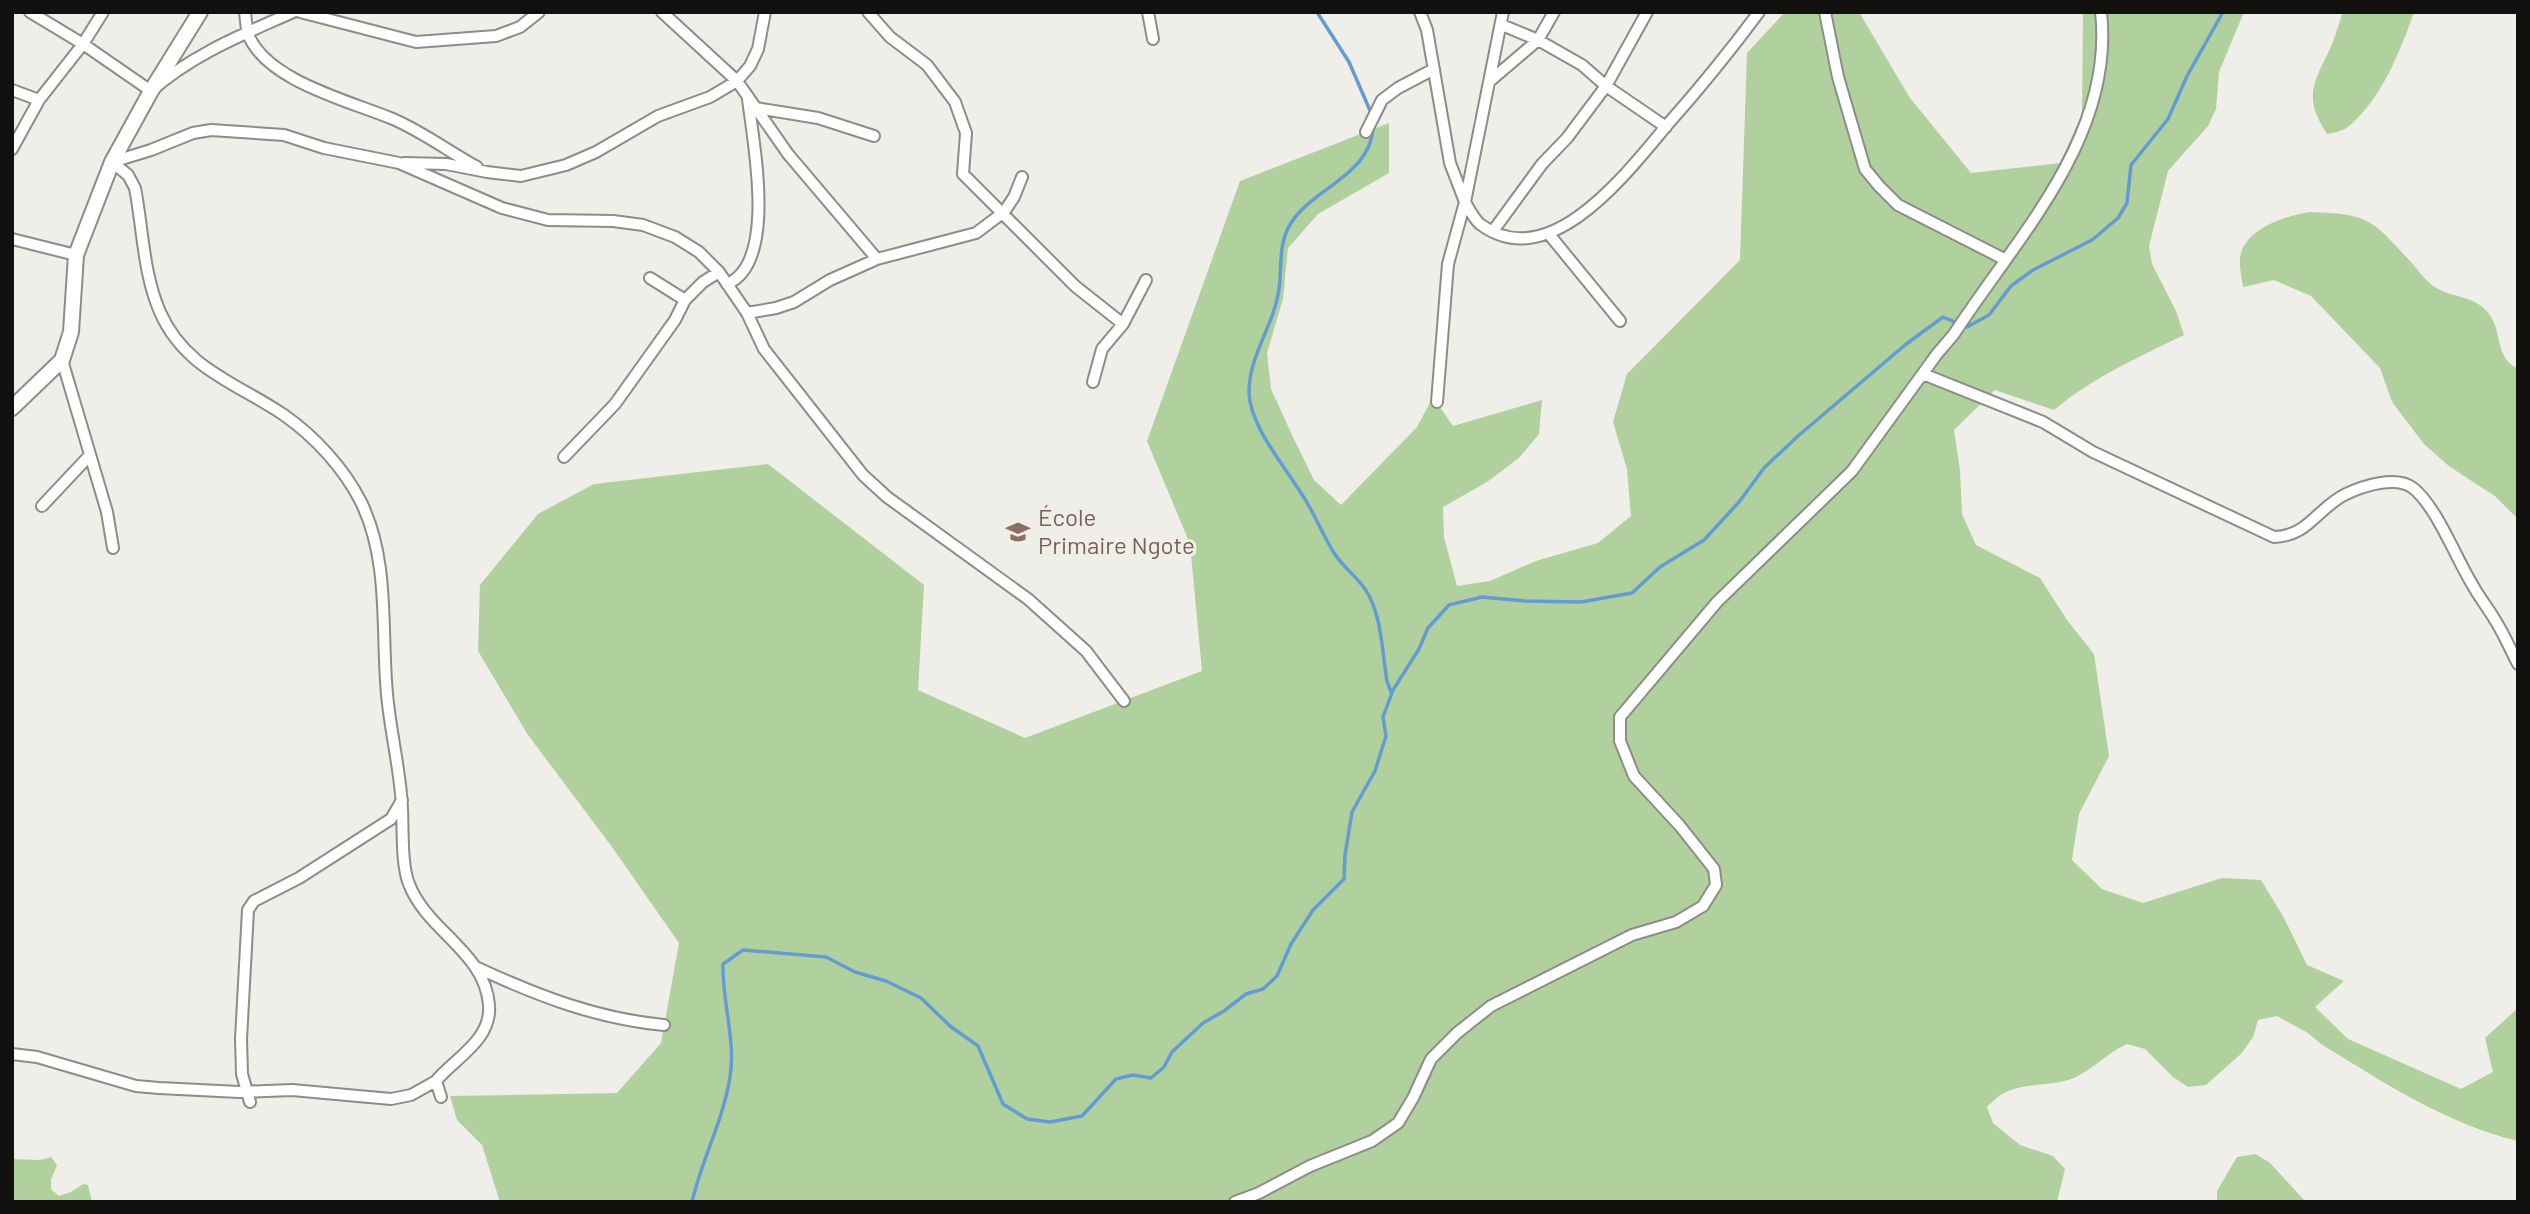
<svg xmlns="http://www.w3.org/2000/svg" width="2530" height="1214" font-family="Barlow,sans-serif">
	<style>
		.green { fill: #b0d19e }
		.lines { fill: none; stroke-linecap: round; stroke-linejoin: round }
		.stream { stroke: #639cd2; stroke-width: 3.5 }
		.street-casing { stroke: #8d8c87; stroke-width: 14 }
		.secondary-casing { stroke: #8d8c87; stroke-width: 18 }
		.street { stroke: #fff; stroke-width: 10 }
		.secondary { stroke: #fff; stroke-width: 14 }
		.labels { text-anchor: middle; stroke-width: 6; stroke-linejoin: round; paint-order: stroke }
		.education-label { font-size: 24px; fill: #785e54; stroke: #efeee8; text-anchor: start }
	</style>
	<rect width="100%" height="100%" fill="#efeee8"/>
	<!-- green -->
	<path class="green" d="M1785,12H1859L1910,98L1971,173L2060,163L2082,114L2083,12H2244L2219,72L2216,109L2208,126L2168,171L2149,246L2152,264L2176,311L2184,335C2139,357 2092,378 2054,410L1995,390L1954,430L1960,470L1962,514L1976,545L2040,578L2067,620L2094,654L2109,756L2079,814L2072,860L2102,889L2143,903L2222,878L2261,880L2284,918L2307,965L2344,981L2315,1007L2348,1039L2461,1089L2493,1072L2485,1038L2518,1008V1141C2446,1124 2383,1082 2321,1044L2308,1033L2277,1016L2258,1020L2253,1037L2242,1053L2206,1085L2188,1087L2173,1077L2145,1049L2127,1044C2109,1052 2095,1067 2078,1076C2055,1088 2027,1081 2004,1093C1998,1096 1992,1102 1987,1107L1993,1123L2020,1145L2053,1156L2065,1169L2057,1202H500L482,1145L457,1120L450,1096L617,1093L661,1043L679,943L612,847L528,735L478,651L480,585L538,514L594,484L768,464L924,585L918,690L1025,738L1202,671L1190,544L1147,441L1240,181L1389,123V173L1318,214L1288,248L1283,299L1267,353L1271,389L1293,437L1314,480L1341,505L1417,427L1433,397L1453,426L1542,400L1539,434L1519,458L1487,482L1443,507L1444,537L1457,586L1490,581L1536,561L1598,543L1631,516L1627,469L1613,422L1627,374L1740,260L1747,53Z
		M2343,12H2414C2400,52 2381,100 2348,127C2342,131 2333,133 2327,134C2305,100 2311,87 2328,53C2334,41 2338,26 2343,12Z
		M2310,212C2370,214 2371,219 2411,262C2418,270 2425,280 2433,286C2452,299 2474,294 2489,314C2503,332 2494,357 2518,369V519L2495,496L2450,467L2424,444L2392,402L2380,368L2311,296L2274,280L2243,287C2242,278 2239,268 2240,259C2243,229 2285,216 2310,212Z
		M2255,1154L2269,1162L2306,1202H2217V1191L2237,1157Z
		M51,1157L57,1165L51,1180V1189L59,1196L71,1192L83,1184L88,1185L92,1202H12V1159L40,1160Z"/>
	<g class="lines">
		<!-- stream -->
		<path class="stream" d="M1317,12L1349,62L1372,115
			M1373,125C1373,174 1314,187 1291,223C1278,243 1282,267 1279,289C1274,325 1250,354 1249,390C1248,424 1284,465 1301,493C1314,512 1322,534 1334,553C1343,567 1356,576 1365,589C1382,614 1382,652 1387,681L1391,692
			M692,1202C702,1159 723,1121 730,1077C736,1040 722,1002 723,964L743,950L826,957L855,972L886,981L921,998L950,1026L978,1046L1003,1104L1027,1119L1050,1122L1082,1116L1116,1079L1133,1075L1151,1078L1164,1067L1172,1052L1203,1023L1224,1011L1246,994L1263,989L1277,976L1291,944L1313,910L1344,879L1345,855L1352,812L1375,771L1386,736L1383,717L1393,690L1419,649L1428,628L1449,605L1482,597L1525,601L1581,602L1632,593L1660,567L1704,540L1739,502L1764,468L1798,436L1905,345L1943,317L1967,327L1989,315L2011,286L2033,270L2092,240L2118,218L2127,203L2131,165L2168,119L2187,76L2223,12"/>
		<!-- street casing -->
		<g class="street-casing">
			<path id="street" d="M30,12L83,44L151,91C193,54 242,35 293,12
				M245,12C246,19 246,27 248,34C266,81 350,101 393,119C423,132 448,151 477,167
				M300,12L416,42L496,36L520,27L539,12
				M662,12L737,81L788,154L877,259
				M868,12L890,37L927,65L955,102L966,133L963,174L1075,286L1123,324
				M1148,12L1153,39
				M1420,12L1427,30L1450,163L1465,202L1448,264L1437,402
				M1503,12L1465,202C1469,209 1474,219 1480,224C1550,277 1629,170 1668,124C1700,88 1730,51 1759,12
				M1825,12L1838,77L1865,169L1879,186L1898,205L2004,259
				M1502,25L1538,40L1582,65L1606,86L1666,127
				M1490,81L1538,40L1554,12
				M12,90L39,100
				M756,108L818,118L874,136
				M1366,132L1382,100L1398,88L1434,69
				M12,149L39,100L83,44L103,12
				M112,162L151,150L193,133L211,130L284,135L324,148L399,163L502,208L548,220L613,221L643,225L675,237L699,252L719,272L747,313L764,349L863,475L887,497L1028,599L1086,651L1124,701
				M112,162L128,175L135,188C143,229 143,273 160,312C185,369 237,383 284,415C314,436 344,468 361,502C390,561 381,630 387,694C390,728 398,761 401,794C404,819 400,862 409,884C427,931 485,952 489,1005C492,1040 455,1058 436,1081L441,1097
				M404,163L446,164L487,172L521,176L566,165L596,152L658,116L710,97L737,81L750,66L758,49L765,12
				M1493,231L1542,164L1567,138L1606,86L1647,12
				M1548,233L1620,321
				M12,239L76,255
				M650,278L685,300
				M727,284C778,263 753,142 748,99
				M747,313L776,308L794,302L830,280L877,259L976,233L1004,212L1014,197L1022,177
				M62,360L107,512L113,548
				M1923,374L2043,422L2093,452L2274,537C2309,536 2317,508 2346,494C2363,486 2396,475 2413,488C2436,506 2456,558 2472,584C2479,597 2488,608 2495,620C2504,634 2510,649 2518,664
				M1093,382L1102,349L1123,324L1146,280
				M564,457L615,404L675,320L685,300L703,282L719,272
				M42,506L90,455
				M478,968C538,996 598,1019 664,1025
				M12,1054L37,1057L136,1086L159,1088L239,1092L292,1090L391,1099L411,1095L436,1081
				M250,1102L242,1074L241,1039L248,910L254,901L299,878L391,819L402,800
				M1235,1202L1259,1193L1310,1166L1372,1141L1398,1123L1413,1098L1431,1059L1457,1033L1491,1006L1632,935L1676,922L1703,906L1716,885L1714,869L1680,826L1634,776L1620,741V717L1717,602L1852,471L1937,354L1954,334C2017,237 2115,137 2101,12"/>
		</g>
		<!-- secondary casing -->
		<g class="secondary-casing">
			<path id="secondary" d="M12,408L62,360L71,332L76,255L112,162L151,91L200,12"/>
		</g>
		<!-- street -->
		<use href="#street" class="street"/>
		<!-- secondary -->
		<use href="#secondary" class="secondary"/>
	</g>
	<!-- icons -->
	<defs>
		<g id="school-bare" transform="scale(1.89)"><path d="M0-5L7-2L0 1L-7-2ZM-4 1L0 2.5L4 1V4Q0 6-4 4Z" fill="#8d6e63" stroke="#efeee8" stroke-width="2.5" paint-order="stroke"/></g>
	</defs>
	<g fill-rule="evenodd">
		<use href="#school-bare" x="1018" y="532"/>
	</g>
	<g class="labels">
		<!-- education labels -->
		<g class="education-label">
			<text x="1038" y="526">École<tspan x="1038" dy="28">Primaire Ngote</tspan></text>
		</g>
	</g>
	<!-- border -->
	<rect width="2530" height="1214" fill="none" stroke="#121110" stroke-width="28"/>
</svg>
